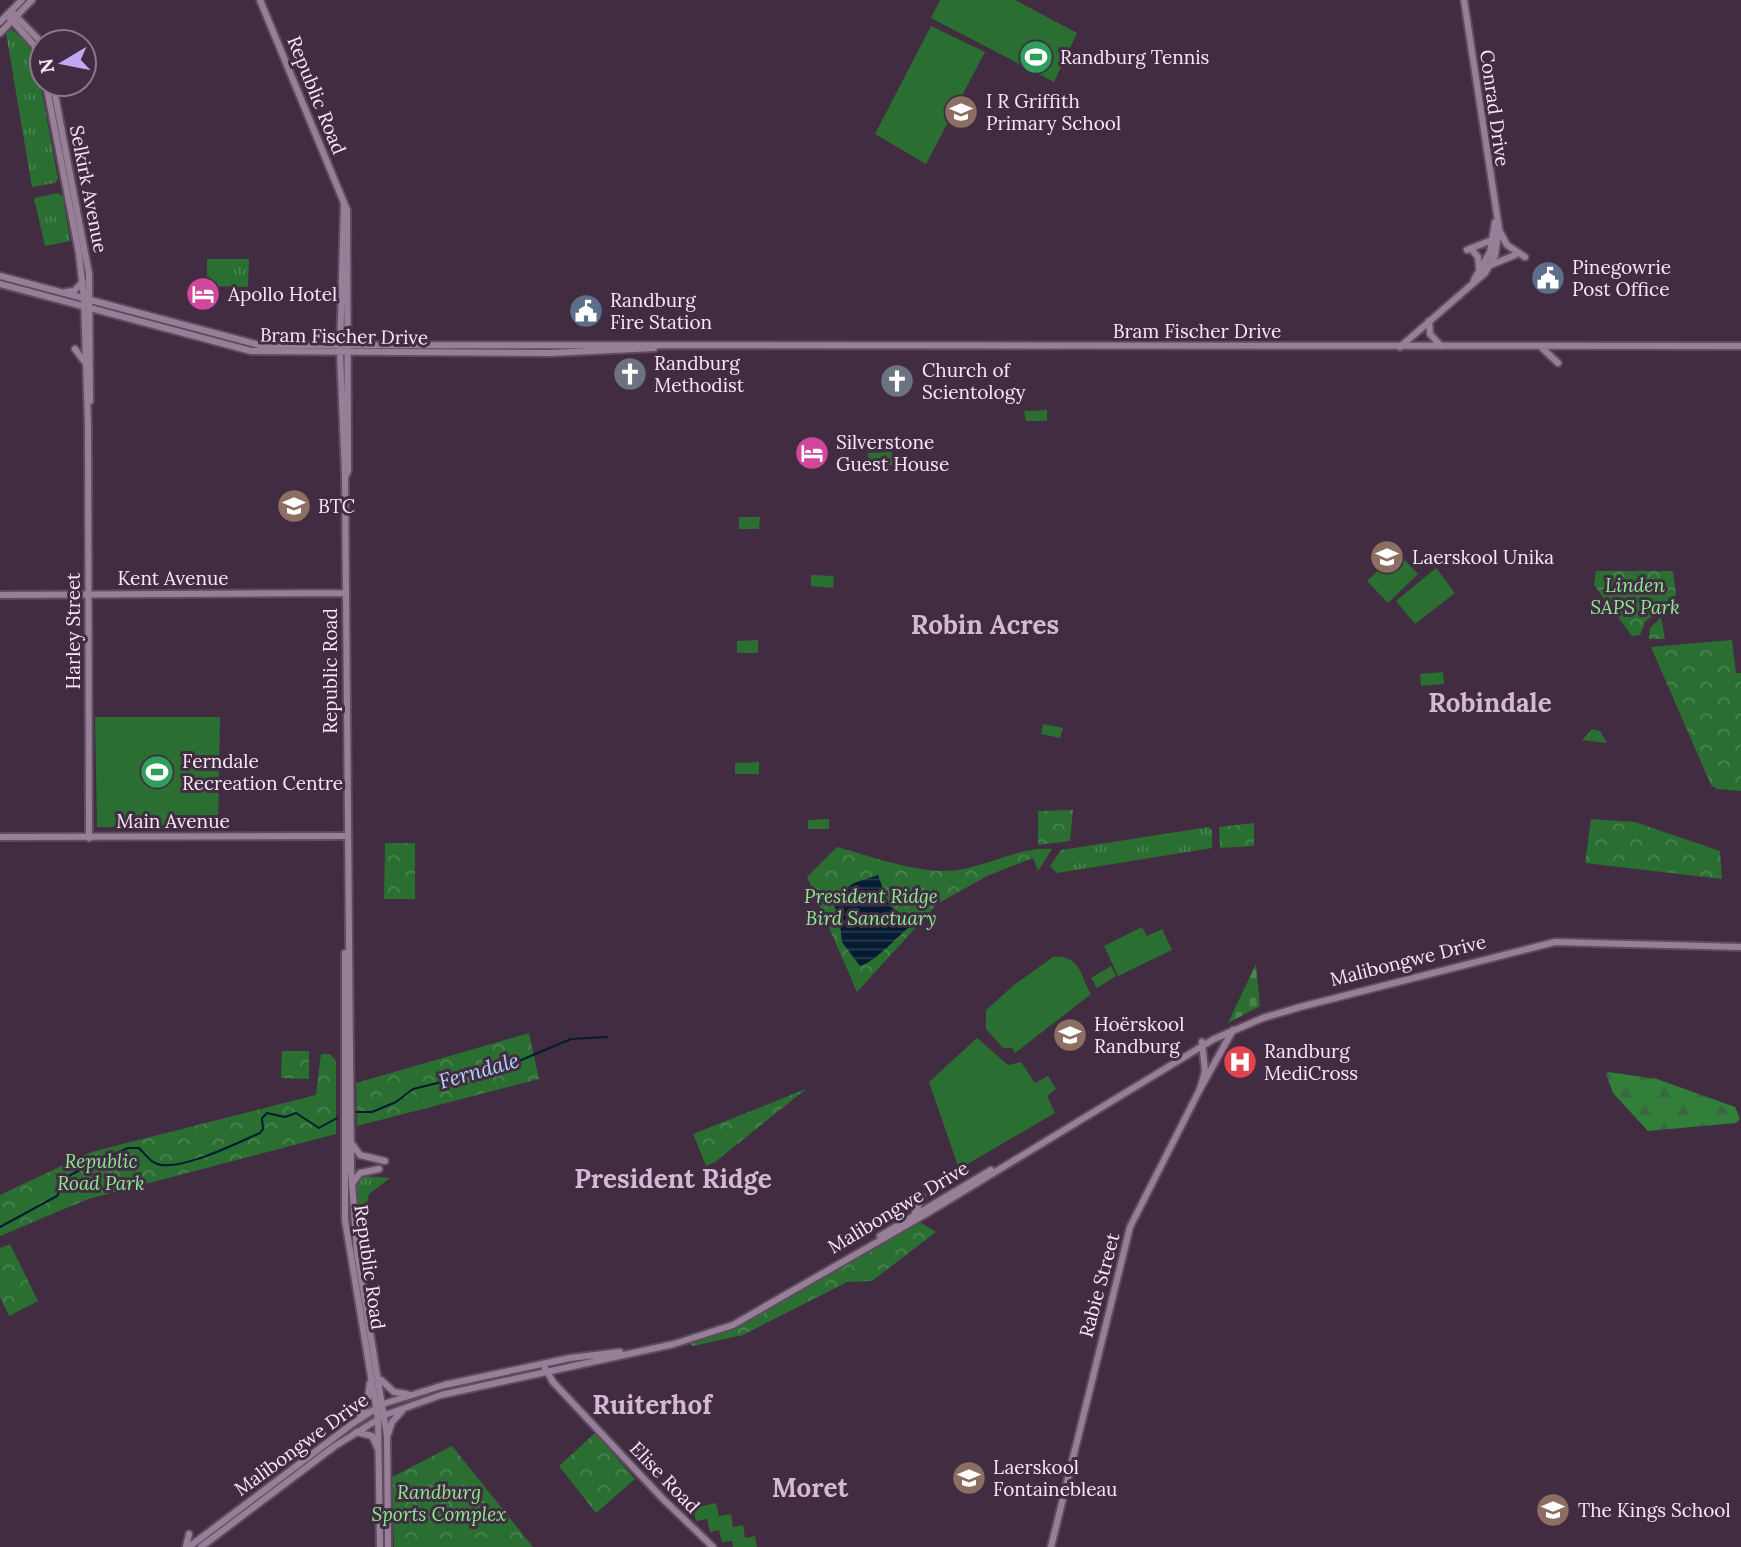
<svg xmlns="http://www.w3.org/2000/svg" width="1741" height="1547" font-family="Lora,serif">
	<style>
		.grass { fill: url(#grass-tufts) }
		.forest { fill: url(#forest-firs) }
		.cemetery { fill: url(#cemetery-stones) }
		.park { fill: url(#park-crowns) }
		.pitch { fill: #2a6f31 }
		.water { fill: url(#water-rules) }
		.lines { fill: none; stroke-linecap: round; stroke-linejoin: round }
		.stream { stroke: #051b31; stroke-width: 2 }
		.tertiary-casing { stroke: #5e4b5e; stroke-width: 10 }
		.secondary-casing { stroke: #5e4b5e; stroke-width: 10 }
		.tertiary { stroke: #987f98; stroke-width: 6 }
		.secondary { stroke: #987f98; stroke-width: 6 }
		.labels { text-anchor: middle; stroke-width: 6; stroke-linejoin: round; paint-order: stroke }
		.poi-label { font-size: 19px; fill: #f7e8f6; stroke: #422c42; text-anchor: start }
		.street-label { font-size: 19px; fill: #f7e8f6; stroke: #422c42 }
		.park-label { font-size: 19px; font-style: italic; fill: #89ed8f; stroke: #422c42 }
		.water-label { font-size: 21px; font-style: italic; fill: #b1d4f9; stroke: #422c42 }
		.district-label { font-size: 26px; font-weight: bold; fill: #d5b9d4; stroke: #422c42 }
	</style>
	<defs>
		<pattern id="grass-tufts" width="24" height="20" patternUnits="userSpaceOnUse" patternTransform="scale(1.75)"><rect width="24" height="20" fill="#2a6f31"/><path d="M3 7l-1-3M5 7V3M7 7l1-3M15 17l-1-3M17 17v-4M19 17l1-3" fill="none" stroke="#4a844f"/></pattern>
		<pattern id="forest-firs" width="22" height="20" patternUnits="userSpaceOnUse" patternTransform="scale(1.75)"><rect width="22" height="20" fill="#317f39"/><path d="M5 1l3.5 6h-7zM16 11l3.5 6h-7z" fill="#3c6541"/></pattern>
		<pattern id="cemetery-stones" width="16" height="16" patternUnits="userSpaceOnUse" patternTransform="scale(1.75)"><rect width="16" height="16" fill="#2a6f31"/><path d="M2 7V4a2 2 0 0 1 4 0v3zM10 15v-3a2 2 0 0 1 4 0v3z" fill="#4a844f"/></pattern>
		<pattern id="park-crowns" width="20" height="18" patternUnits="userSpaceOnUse" patternTransform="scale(1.75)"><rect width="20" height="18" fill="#2a6f31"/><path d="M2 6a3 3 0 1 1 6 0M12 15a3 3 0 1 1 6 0" fill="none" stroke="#4a844f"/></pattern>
		<pattern id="water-rules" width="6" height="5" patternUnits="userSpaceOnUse" patternTransform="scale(1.75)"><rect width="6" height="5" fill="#051b31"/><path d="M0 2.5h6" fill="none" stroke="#2a3c4f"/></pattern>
	</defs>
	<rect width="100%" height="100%" fill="#422c42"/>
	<!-- grass -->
	<path class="grass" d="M11,29L29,44L35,55L58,179L55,183L32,187L6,33Z
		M58,193L63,197L70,241L45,246L34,198Z
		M207,259H249L248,287L207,286Z
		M1209,827L1212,831V848L1057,873L1050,866L1061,850Z
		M364,1176L390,1178L369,1194L365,1214L358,1208L356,1182Z
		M370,1245L380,1266L370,1271L364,1267L362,1253Z"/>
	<!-- forest -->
	<path class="forest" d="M1608,1072L1657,1079L1735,1107L1740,1119L1736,1123L1648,1131L1613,1093L1606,1074Z"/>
	<!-- cemetery -->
	<path class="cemetery" d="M1256,964L1260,1006L1228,1023Z"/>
	<!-- park -->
	<path class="park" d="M1596,571H1673L1676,595L1645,622L1640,635L1632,636L1594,585Z
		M1661,617L1665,639H1649L1650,628Z
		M1732,640L1736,673H1741V791L1717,789L1711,785L1651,647Z
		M1592,729L1600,731L1607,743L1582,740Z
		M1073,810L1070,841L1038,845V811Z
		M1591,819L1635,822L1720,851L1722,879L1585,863Z
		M1254,823V846L1220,848L1219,827Z
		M385,843H415V899H384Z
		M837,847C874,857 925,877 963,869C994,863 1021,847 1052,849L1038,871L1033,858L987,876L937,904L857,992L807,877Z
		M529,1033L539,1079L357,1126L356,1083Z
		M282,1051H309V1079L281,1078Z
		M321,1054H330L336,1061V1134L88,1199L0,1236V1195L91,1152L316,1095Z
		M806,1089L715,1162L706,1166L693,1134Z
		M920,1222L936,1232L872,1281L847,1282L743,1335L693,1346L690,1344L731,1330L753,1319Z
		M10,1244L38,1301L9,1316L0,1297V1248Z
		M595,1433L635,1479L596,1513L559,1466Z
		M452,1446L533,1547H394L392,1477Z"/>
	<!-- pitch -->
	<path class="pitch" d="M940,0H1015L1077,33L1054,82L931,18Z
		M931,26L985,52L926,164L875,134Z
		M1047,410V421H1026L1024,411Z
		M892,452V465H868V453Z
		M739,517H760L759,529H739Z
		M1397,552L1418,574L1388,603L1367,581Z
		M1436,568L1455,593L1415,624L1396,601Z
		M811,575L834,576L833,588L811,586Z
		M758,640V653H737V641Z
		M1443,672L1444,684L1421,686L1420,674Z
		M95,717H220L218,828L97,827Z
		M1043,724L1063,728L1060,738L1041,734Z
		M759,762V774H735V763Z
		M829,819V829H808V820Z
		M1142,927L1147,936L1162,929L1172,950L1118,976L1104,946Z
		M1053,957C1081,955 1080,976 1091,994L1015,1053L1012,1048H1003L986,1029V1010L1014,985Z
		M1111,966L1116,976L1097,988L1091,978Z
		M977,1038L1008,1065L1021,1062L1035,1083L1048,1076L1056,1089L1047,1096L1055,1113L959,1169L929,1082Z
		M716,1503L719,1516L731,1514L733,1527L743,1525L745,1538L755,1536L757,1547H733L732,1541L722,1542L719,1530L710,1532L707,1519L696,1521L693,1508Z"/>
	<!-- water -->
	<path class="water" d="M878,875L889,905L913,924C897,936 877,961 860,966L842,942L839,915L830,899L854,883Z"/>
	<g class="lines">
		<!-- stream -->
		<path class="stream" d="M355,1112H372L396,1102L413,1089L507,1066L571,1039L607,1037
			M0,1227L57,1196L67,1177L80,1170L128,1148H139C144,1153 149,1160 155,1163C176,1174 239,1142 260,1133L263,1129L262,1118L267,1113L285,1117L296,1113L319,1128L337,1118"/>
		<!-- tertiary casing -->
		<g class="tertiary-casing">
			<path id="tertiary" d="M11,11L42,43
				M7,15L34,45L42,65
				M46,84L79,254L84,299L88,425L89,838
				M53,84L89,274L90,401
				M1499,230L1507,245L1525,257
				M1467,250L1492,240
				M1472,250L1478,257L1479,268
				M1491,265L1515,255
				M1474,280L1490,252L1495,222
				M1400,347L1485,273L1495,256L1499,228L1464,0
				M75,349L84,361
				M0,837L345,836
				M545,1368L553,1382L663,1499L713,1547
				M1051,1547L1130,1227L1200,1089L1205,1071L1202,1042"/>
		</g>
		<!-- secondary casing -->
		<g class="secondary-casing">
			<path id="secondary" d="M260,0L347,210L348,471L345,477
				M0,22L22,0
				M0,33L32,0
				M344,202L340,352L345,477L351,1169L357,1252L387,1436L388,1547
				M0,276L259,345L1741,346
				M0,284L251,351L551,353L654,348
				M66,292L74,291L83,282
				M1429,321L1430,334L1441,346
				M1540,346L1558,363
				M0,595L346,593
				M345,953V1220L378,1419L380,1547
				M1200,1089L1233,1030
				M352,1144L360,1155L385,1161
				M352,1184L360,1173L379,1169
				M915,1213L922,1197
				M880,1236L991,1170
				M381,1380L394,1392L407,1394
				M360,1415L367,1406L370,1383
				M356,1432L372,1436L378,1449
				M388,1434L392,1422L402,1411
				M186,1547L189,1534
				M189,1547L352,1424L383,1404L444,1385L570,1358L620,1352
				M201,1547L335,1446L385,1415L441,1395L674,1344L733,1325L926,1214L1214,1039L1263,1018L1300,1007L1555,942L1741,947"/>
		</g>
		<!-- tertiary -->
		<use href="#tertiary" class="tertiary"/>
		<!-- secondary -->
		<use href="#secondary" class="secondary"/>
	</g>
	<!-- icons -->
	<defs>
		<g id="stadium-disc" transform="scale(1.75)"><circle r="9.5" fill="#2e9e5b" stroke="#422c42"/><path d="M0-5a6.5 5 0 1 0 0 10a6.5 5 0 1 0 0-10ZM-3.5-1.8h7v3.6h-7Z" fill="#fff"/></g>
		<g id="school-disc" transform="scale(1.75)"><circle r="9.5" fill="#8d6e63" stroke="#422c42"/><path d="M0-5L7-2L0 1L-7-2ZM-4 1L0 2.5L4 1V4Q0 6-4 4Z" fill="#fff"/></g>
		<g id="civic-disc" transform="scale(1.75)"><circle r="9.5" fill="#5c6f8a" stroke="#422c42"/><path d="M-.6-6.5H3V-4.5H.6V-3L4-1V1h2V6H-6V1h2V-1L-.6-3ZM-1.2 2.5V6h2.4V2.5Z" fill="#fff"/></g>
		<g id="hotel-disc" transform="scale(1.75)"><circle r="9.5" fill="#d1479c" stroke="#422c42"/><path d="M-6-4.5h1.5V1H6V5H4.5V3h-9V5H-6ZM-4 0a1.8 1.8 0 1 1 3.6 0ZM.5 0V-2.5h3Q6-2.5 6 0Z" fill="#fff"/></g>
		<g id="church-disc" transform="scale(1.75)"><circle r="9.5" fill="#6b7280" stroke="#422c42"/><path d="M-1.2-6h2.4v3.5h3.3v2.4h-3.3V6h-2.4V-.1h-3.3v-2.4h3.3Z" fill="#fff"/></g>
		<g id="university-disc" transform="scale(1.75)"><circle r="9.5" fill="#8d6e63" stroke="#422c42"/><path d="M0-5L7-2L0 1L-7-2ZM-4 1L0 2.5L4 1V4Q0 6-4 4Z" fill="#fff"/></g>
		<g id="hospital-disc" transform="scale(1.75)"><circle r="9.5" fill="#e0444e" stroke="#422c42"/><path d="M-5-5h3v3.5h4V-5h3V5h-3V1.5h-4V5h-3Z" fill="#fff"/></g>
	</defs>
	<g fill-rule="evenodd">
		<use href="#stadium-disc" x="1036" y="57"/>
		<use href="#school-disc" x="961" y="112"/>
		<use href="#civic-disc" x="1548" y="278"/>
		<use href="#hotel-disc" x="203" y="294"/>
		<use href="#civic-disc" x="586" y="311"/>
		<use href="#church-disc" x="630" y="374"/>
		<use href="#church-disc" x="897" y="381"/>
		<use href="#hotel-disc" x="812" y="453"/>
		<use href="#university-disc" x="294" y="506"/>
		<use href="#school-disc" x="1387" y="557"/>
		<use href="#stadium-disc" x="157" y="772"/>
		<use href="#school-disc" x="1070" y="1035"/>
		<use href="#hospital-disc" x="1240" y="1062"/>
		<use href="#school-disc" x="969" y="1478"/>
		<use href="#school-disc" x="1553" y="1510"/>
	</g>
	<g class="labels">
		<!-- poi labels -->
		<g class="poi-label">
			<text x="1060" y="64">Randburg Tennis</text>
			<text x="986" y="108">I R Griffith<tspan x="986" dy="22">Primary School</tspan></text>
			<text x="1572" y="274">Pinegowrie<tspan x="1572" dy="22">Post Office</tspan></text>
			<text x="228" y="301">Apollo Hotel</text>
			<text x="610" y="307">Randburg<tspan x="610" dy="22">Fire Station</tspan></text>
			<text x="654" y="370">Randburg<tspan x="654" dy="22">Methodist</tspan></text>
			<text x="922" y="377">Church of<tspan x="922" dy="22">Scientology</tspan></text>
			<text x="836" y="449">Silverstone<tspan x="836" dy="22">Guest House</tspan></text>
			<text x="318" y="513">BTC</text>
			<text x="1412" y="564">Laerskool Unika</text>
			<text x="182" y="768">Ferndale<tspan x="182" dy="22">Recreation Centre</tspan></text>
			<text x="1094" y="1031">Hoërskool<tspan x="1094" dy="22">Randburg</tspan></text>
			<text x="1264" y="1058">Randburg<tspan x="1264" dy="22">MediCross</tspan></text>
			<text x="993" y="1474">Laerskool<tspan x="993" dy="22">Fontainebleau</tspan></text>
			<text x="1578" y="1517">The Kings School</text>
		</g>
		<!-- street labels -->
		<g class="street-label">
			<text transform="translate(317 95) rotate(68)" y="7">Republic Road</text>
			<text transform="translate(1495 108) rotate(82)" y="7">Conrad Drive</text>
			<text transform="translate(89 189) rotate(79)" y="7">Selkirk Avenue</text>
			<text x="1197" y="338">Bram Fischer Drive</text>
			<text transform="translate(344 336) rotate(1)" y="7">Bram Fischer Drive</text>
			<text x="173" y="585">Kent Avenue</text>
			<text transform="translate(73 631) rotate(-90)" y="7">Harley Street</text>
			<text transform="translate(330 671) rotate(-90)" y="7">Republic Road</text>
			<text x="173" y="828">Main Avenue</text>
			<text transform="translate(1408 960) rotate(-14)" y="7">Malibongwe Drive</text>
			<text transform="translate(898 1207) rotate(-31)" y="7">Malibongwe Drive</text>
			<text transform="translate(370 1267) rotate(82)" y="7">Republic Road</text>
			<text transform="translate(1099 1285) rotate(-75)" y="7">Rabie Street</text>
			<text transform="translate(301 1444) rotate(-36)" y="7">Malibongwe Drive</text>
			<text transform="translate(665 1477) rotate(46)" y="7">Elise Road</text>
		</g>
		<!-- park labels -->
		<g class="park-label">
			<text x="1635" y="592">Linden<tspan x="1635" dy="22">SAPS Park</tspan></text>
			<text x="871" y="903">President Ridge<tspan x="871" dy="22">Bird Sanctuary</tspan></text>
			<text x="101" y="1168">Republic<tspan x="101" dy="22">Road Park</tspan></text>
			<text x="439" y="1499">Randburg<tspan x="439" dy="22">Sports Complex</tspan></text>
		</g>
		<!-- water labels -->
		<g class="water-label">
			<text transform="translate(479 1071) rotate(-16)" y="7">Ferndale</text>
		</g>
		<!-- district labels -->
		<g class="district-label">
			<text x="985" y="634">Robin Acres</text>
			<text x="1490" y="712">Robindale</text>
			<text x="673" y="1188">President Ridge</text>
			<text x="652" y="1414">Ruiterhof</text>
			<text x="810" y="1497">Moret</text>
		</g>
	</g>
	<!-- north arrow -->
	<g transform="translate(63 63) rotate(260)"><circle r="33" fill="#422c42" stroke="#8a778a" stroke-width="2"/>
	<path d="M0-5L12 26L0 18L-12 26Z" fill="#c0a8f4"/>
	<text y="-10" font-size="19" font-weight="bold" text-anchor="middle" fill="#f7e8f6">N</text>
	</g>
</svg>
